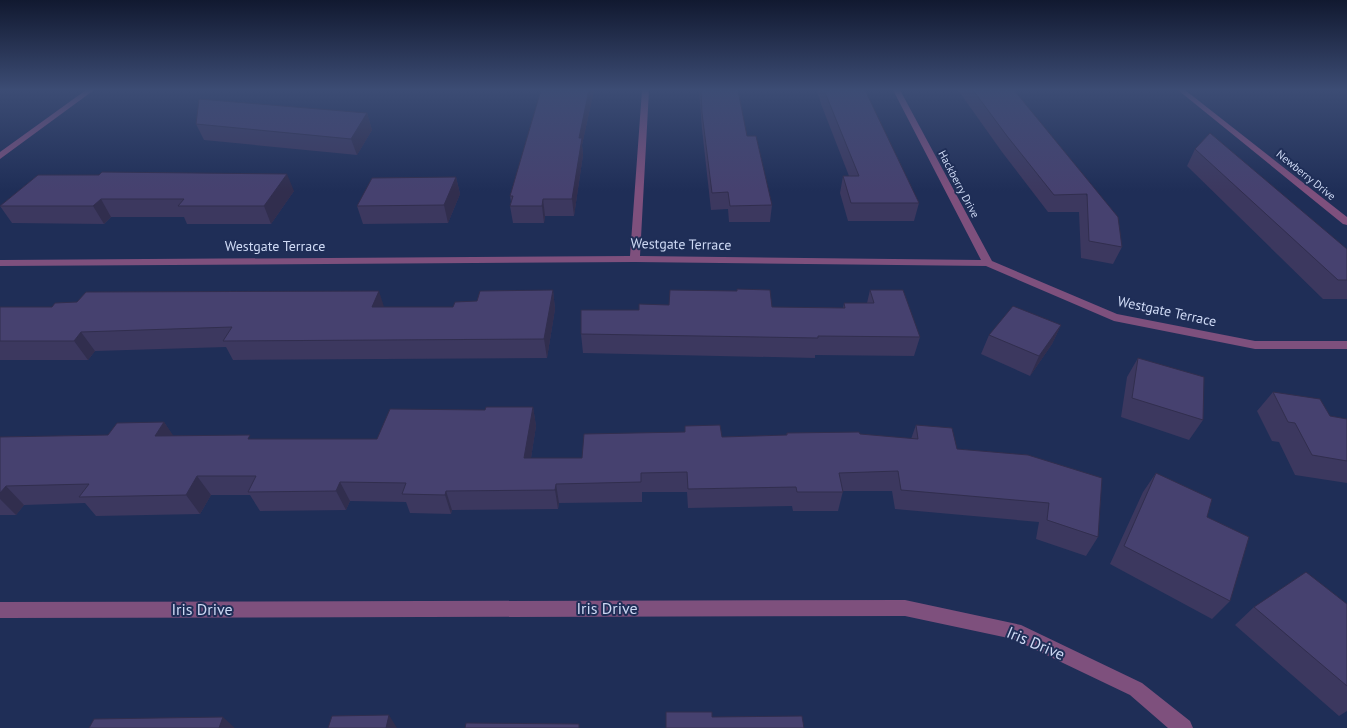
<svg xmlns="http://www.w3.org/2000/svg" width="1347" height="728" font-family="'PT Sans',sans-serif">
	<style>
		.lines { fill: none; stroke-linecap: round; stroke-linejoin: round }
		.minor { fill: #7e507d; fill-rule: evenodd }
		.wall { fill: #3c385f }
		.shaded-wall { fill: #312e4e }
		.building { fill: #46416f; stroke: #312e4e }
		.labels { text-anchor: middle; stroke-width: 4; stroke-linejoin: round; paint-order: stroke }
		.far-street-label { font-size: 11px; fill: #ced9f4; stroke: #1f2e57 }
		.street-label { font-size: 14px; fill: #ced9f4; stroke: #1f2e57 }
		.near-street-label { font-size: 16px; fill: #ced9f4; stroke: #1f2e57 }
	</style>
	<rect width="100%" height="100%" fill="#1f2e57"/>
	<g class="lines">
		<!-- minor -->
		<path class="minor" d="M86,90H94L0,159V152Z
			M642,90H649L640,256L981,260L893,90H900L992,261L1117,314L1255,341H1347V349H1255L1114,321L986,266L635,262L0,266V260L630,256Z
			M1178,90H1185L1347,217V225L1343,224Z
			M905,600L1021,625L1142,683L1190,721L1193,728H1168L1130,695L1013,639L905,616L0,618V602Z"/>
	</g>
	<!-- wall -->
	<path class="wall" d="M541,90H594L582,145L583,155L574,216H545L544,223H513L510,206L511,202L510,196Z
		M699,90H738L747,136L772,205L770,222H729L728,209L711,210L702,129Z
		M817,90H865L919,203L914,221H848L840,193L843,176H849L821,104Z
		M958,90H1014L1122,247L1113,264L1081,258L1079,212H1048L1002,152Z
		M367,113L372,130L357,155L204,140L196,124Z
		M1195,149L1347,249V299H1323L1187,166Z
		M38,175L294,191L271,224H187L184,217H111L104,224L12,223L0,206Z
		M456,177L460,194L448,223L363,224L357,206Z
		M553,290L555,309L547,358L233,360L226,347L95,351L88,360H0V307H453L477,301Z
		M870,290L920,337L914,356L815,355V358L583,353L581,334L639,310L772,307L843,308L844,303H867Z
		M1061,325L1052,344L1030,376L981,354L989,335Z
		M1138,358L1203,420L1189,440L1121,417L1127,377Z
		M1273,392L1330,416L1347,419V483L1295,475L1279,442L1272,441L1257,411Z
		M533,407L536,426L531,458H582L685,432V426L722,437L786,435L787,433L860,434L911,439L916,425L957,449L1028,455L1098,537L1086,556L1036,539L1039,522L895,509L892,491H843L838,511H793L792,506L688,508L687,492H642V502L559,503L558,509L452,510L451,514L410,513L406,502L350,501L346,510L260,511L250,495H211L200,514L96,516L85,503L24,505L16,515H0V437L108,435L164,422L173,436L252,439H377L485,410Z
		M1156,473L1230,601L1212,619L1110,564L1143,492Z
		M1347,604V711L1339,716L1235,625L1254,607Z"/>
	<!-- shaded-wall -->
	<path class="shaded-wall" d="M589,90H594L582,145L583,155L574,216L572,199L579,138Z
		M367,113L372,130L357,155L351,139Z
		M287,174L294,191L271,224L264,206Z
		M456,177L460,194L448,223L444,205Z
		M101,199L111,217L104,224L93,206Z
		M543,199L545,216L544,223L542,206Z
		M553,290L555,309L547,358L544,339Z
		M379,291L385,310L372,307Z
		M1061,325L1052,344L1030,376L1039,356Z
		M81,332L95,351L88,360L74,341Z
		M533,407L536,426L528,477L524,458Z
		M164,422L177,441L155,436Z
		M197,476L211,495L200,514L186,495Z
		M340,482L350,501L346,510L336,491Z
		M556,484L559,503L558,509L555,490Z
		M6,486L24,505L16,515L0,499V493Z
		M446,491L452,510L451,514L445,495Z
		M389,715L397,728H386Z
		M223,717L235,728H219Z"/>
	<!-- building -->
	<path class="building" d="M541,90H589L579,138H582L572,199H543L542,206H510L513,196H510Z
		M701,90H738L747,136H756L772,205L730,206L728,192L712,193L702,113Z
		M824,90H865L919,203H851L843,176H859Z
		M973,90H1014L1118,217L1122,247L1089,241L1087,194L1054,195L1007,136Z
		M199,99L367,113L351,139L196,124Z
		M1210,133L1347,249V280H1338L1195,149Z
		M102,172L287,174L264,206H178L184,199H101L93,206H0L38,175H99Z
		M456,177L444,205L357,206L372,178Z
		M737,289L770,290L772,307L845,308L844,303H874L870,290H903L920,337L818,336V338L581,334V310H639V304L669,305L670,290L737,291Z
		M553,290L544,339L223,341L232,327L81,332L74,341H0V307H52L55,303L77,302L86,292L379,291L372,307H453L455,302L477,301L480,291Z
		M1013,306L1061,325L1039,356L989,335Z
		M1138,358L1204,377L1203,420L1132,398Z
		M1273,392L1320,399L1330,416L1347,419V461L1312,455L1295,423L1288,422Z
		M486,407H533L524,458H582L584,434L685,432V426L720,425L722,437L787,435V433L859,432L860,434L918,439L916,425L952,428L957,449L1028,455L1102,478L1098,537L1047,520L1049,503L901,490L898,471L839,473L843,492H797L796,487L688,489L687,472L641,473V482L556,484L555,490L446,491L445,495L402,494L406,483L340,482L336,491L248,492L256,476H197L186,495L79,497L89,484L6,486L0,493V437L108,435L117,423L164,422L155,436L250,435L248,439H377L390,409L485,410Z
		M1156,473L1212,499L1207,517L1249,537L1230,601L1124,546Z
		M1306,572L1347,604V686L1254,607Z
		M666,712H712V717L802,716L804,728H666Z
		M389,715L386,728H328L332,716Z
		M223,717L219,728H89L94,719Z
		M466,723L579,724V728H465Z"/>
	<!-- sky -->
	<linearGradient id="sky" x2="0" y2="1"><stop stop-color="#111930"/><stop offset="0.47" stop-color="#3c4c74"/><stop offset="1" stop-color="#3c4c74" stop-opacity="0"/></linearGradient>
	<rect width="1347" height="191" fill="url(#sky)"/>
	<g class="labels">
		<!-- far-street labels -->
		<g class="far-street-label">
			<text transform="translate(1306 175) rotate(39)" y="4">Newberry Drive</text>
			<text transform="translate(959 184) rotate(62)" y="4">Hackberry Drive</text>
		</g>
		<!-- street labels -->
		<g class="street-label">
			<text transform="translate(681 244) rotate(1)" y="5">Westgate Terrace</text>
			<text x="275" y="251">Westgate Terrace</text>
			<text transform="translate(1167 311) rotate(12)" y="5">Westgate Terrace</text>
		</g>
		<!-- near-street labels -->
		<g class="near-street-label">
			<text x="607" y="614">Iris Drive</text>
			<text x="202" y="615">Iris Drive</text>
			<text transform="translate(1036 643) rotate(23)" y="6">Iris Drive</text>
		</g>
	</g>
</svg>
